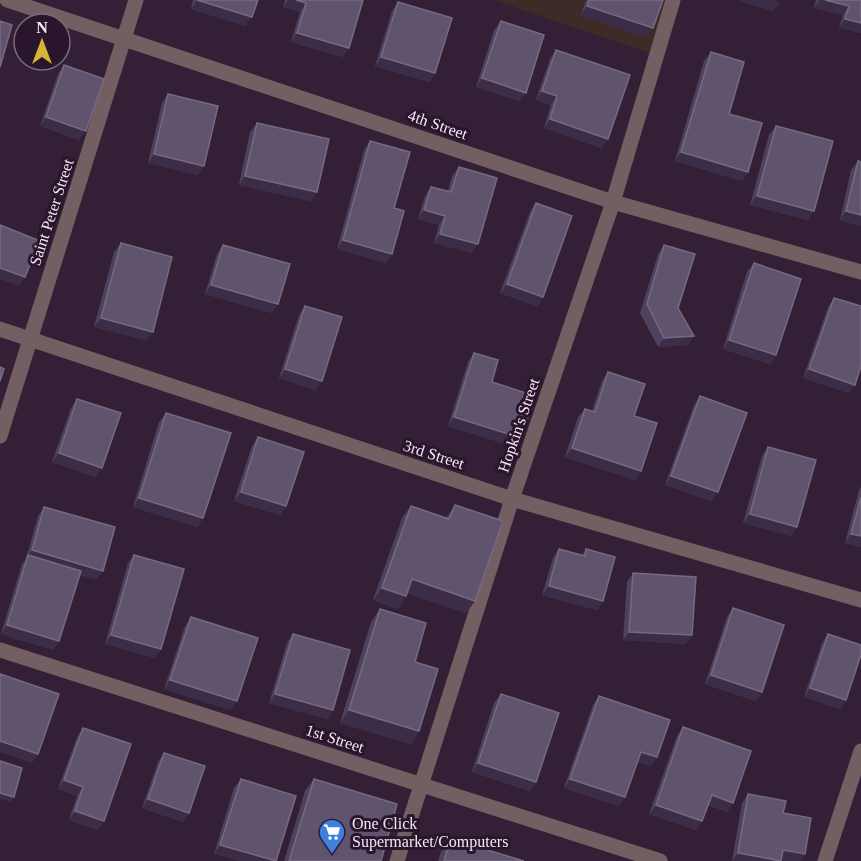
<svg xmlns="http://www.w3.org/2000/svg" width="861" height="861" font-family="'Times New Roman',serif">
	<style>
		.commercial { fill: #3e2a27 }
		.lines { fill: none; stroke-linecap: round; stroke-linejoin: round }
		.street { stroke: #735e62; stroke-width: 15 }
		.wall { fill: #4d415d }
		.shaded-wall { fill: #3b2d47 }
		.building { fill: #5f536d; stroke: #766a82; stroke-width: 1.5 }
		.labels { text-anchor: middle; stroke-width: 6; stroke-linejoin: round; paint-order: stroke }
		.street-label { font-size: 16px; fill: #f4e7f6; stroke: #29162c }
		.poi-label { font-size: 16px; fill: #f4e7f6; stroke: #29162c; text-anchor: start }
	</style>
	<rect width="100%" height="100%" fill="#332037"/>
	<!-- commercial -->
	<path class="commercial" d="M494,0H672L659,56Z"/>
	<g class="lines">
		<!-- street -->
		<path class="street" d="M7,0L613,202L861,272
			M0,329L512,499L861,600
			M0,436L136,0
			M0,650L660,861
			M397,861L512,499L613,202L673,0
			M825,861L861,751"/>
	</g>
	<!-- wall -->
	<path class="wall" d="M193,0H258L246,26L191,9Z
		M285,0H363L343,57L291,42L300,12L283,7Z
		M586,0H663L647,37L581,15Z
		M816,0H861V33L839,27L843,15L814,8Z
		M398,2L435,73L429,82L375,66L392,11Z
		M501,21L526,93L519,101L476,87L494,30Z
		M556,50L608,139L601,148L544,128L551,105L536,100L550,59Z
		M711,52L748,172L742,181L675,161L704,61Z
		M64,65L79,140L40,126L58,74Z
		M168,94L198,175L148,163L162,103Z
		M257,123L317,192L311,201L239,185L250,132Z
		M776,126L808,220L750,205L769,135Z
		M370,141L394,208L392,254L386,263L337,249L364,150Z
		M858,161L861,226L840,220L851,170Z
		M459,167L472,253L434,243L439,225L418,219L425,196L431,187L448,191L452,176Z
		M536,203L543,297L537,306L500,293L530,212Z
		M121,243L146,340L94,327L114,252Z
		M223,245L272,313L205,294L217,254Z
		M664,245L678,308L688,345L658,347L640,313L658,254Z
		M754,263L776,355L770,364L723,349L747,272Z
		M834,298L849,393L803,378L828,307Z
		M305,306L322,381L315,390L279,378L299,315Z
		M474,353L492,382L521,438L515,447L448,426L468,362Z
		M608,372L634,416L635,480L565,457L578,417L585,409L592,411L602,381Z
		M700,396L711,501L665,485L694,405Z
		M77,399L102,468L95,477L52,462L71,408Z
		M166,413L203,518L197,527L133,507L159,422Z
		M258,437L286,506L280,515L234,501L252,446Z
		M768,447L797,527L791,536L743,523L762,456Z
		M861,487V547L845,543L859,490Z
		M455,505L475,601L466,613L407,593L398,609L373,600L402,518L411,506L446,518Z
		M44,507L103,571L97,579L80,575L53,650L1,634L22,564L26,559L38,516Z
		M559,549L582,555L586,549L603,601L597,610L542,595L553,558Z
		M134,555L155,658L105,644L128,563Z
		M633,573L692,635L685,644L623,640L627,582Z
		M733,608L762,692L756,701L705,684L727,617Z
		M380,609L415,662L419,731L411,744L340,723L371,622Z
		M191,617L231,710L164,689L185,626Z
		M293,634L333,710L327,719L269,703L287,643Z
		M828,634L846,700L840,709L804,697L822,643Z
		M501,694L536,782L530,791L472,772L494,703Z
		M599,696L657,757L651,766L637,762L625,797L619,806L564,788L593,705Z
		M683,727L733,803L727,812L708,805L696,830L649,814L677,736Z
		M83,728L98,830L69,820L77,796L58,789L77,737Z
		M164,753L189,813L183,822L142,808L158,762Z
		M241,779L296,796L214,854L234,788Z
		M314,779L381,861H284L305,791Z
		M748,794L783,813L805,854L800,861L781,860V861H732L742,803Z
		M450,839L524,861H438L441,852Z"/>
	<!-- shaded-wall -->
	<path class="shaded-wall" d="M197,0L252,17L246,26L191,9Z
		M288,0H296L306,3L300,12L283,7Z
		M741,0H773L780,2L773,11L740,2Z
		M820,0H825L849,6L843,15L814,8Z
		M587,6L653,28L647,37L581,15Z
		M845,19L861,23V33L839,27Z
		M297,33L349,48L343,57L291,42Z
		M381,57L435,73L429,82L375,66Z
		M482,78L526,93L519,101L476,87Z
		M542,91L557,96L551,105L536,100Z
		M46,117L86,131L79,140L40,126Z
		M550,119L608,139L601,148L544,128Z
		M681,152L748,172L742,181L675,161Z
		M154,154L204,166L198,175L148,163Z
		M245,176L317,192L311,201L239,185Z
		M757,196L814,211L808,220L750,205Z
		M424,210L445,216L439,225L418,219Z
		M846,211L861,215V226L840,220Z
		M440,234L478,244L472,253L434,243Z
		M343,240L392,254L386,263L337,249Z
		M0,268L25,277L19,286L0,279Z
		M507,284L543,297L537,306L500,293Z
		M211,285L278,304L272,313L205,294Z
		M101,318L153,332L146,340L94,327Z
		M694,336L688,345L658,347L664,338Z
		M729,340L776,355L770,364L723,349Z
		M285,369L322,381L315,390L279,378Z
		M809,369L855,385L849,393L803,378Z
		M454,417L521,438L515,447L448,426Z
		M572,448L641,471L635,480L565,457Z
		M59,453L102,468L95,477L52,462Z
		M671,476L718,492L711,501L665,485Z
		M241,492L286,506L280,515L234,501Z
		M139,498L203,518L197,527L133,507Z
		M750,514L797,527L791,536L743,523Z
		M851,534L861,536V547L845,543Z
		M32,550L103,571L97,579L27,560L28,555Z
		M412,579L475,601L466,613L403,592Z
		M549,586L603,601L597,610L542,595Z
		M382,588L406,596L398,609L373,600Z
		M7,625L59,641L53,650L1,634Z
		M629,632L692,635L685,644L623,640Z
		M111,635L161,649L155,658L105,644Z
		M711,675L762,692L756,701L705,684Z
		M170,680L237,701L231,710L164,689Z
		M810,688L846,700L840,709L804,697Z
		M275,694L333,710L327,719L269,703Z
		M349,710L419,731L411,744L340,723Z
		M0,741L38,754L32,763L0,752Z
		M641,752L657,757L651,766L635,761Z
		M478,763L536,782L530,791L472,772Z
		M570,779L625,797L619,806L564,788Z
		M64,780L83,787L77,796L58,789Z
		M0,793L14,797L11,802L0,799Z
		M712,795L733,803L727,812L705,804Z
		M148,799L189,813L183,822L142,808Z
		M656,805L702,821L696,830L649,814Z
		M75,811L104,821L98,830L69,820Z
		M220,845L275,861H239L214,854Z
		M783,850L805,854L800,861H788L777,859Z
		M738,853L781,861H732Z"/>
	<!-- building -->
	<path class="building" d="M197,0H258L252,17Z
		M296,0H363L349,48L297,33L306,3Z
		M589,0H663L653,28L587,6Z
		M825,0H861V23L845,19L849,6Z
		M398,2L452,18L435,73L381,57Z
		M0,21L12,25L0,67Z
		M501,21L544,35L526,93L482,78Z
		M556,50L630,75L608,139L550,119L557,96L542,91Z
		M711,52L744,62L729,114L762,123L748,172L681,152Z
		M64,65L104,79L86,131L46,117Z
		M168,94L218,106L204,166L154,154Z
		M257,123L329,139L317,192L245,176Z
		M776,126L833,141L814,211L757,196Z
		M370,141L410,152L394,208L404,211L392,254L343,240Z
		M858,161L861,162V215L846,211Z
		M459,167L497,178L478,244L440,234L445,216L424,210L431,187L451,192Z
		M536,203L572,216L543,297L507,284Z
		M0,225L40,241L25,277L0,268Z
		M121,243L172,257L153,332L101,318Z
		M223,245L290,264L278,304L211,285Z
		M664,245L695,254L678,308L694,336L664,338L647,304Z
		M754,263L801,279L776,355L729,340Z
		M834,298L861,306V366L855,385L809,369Z
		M305,306L342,317L322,381L285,369Z
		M474,353L498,360L492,382L535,396L521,438L454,417Z
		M0,367L4,369L0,381Z
		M608,372L645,384L634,416L657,423L641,471L572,448L585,409L595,412Z
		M700,396L747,413L718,492L671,476Z
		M77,399L121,413L102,468L59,453Z
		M166,413L231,433L203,518L139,498Z
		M258,437L304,452L286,506L241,492Z
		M768,447L816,460L797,527L750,514Z
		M861,497V536L851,534Z
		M455,505L503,521L475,601L412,579L406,596L382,588L411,506L449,519Z
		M44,507L115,527L103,571L32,550Z
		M559,549L585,556L586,549L615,557L603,601L549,586Z
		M28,555L81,571L59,641L7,625Z
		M134,555L184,569L161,649L111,635Z
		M633,573L696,577L692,635L629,632Z
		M733,608L784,625L762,692L711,675Z
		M380,609L426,623L415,662L438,669L419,731L349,710Z
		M191,617L258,638L237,701L170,680Z
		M293,634L350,650L333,710L275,694Z
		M828,634L861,645V655L846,700L810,688Z
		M0,674L59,694L38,754L0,741Z
		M501,694L559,713L536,782L478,763Z
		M599,696L670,720L657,757L641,752L625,797L570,779Z
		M683,727L751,751L733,803L712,795L702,821L656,805Z
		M83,728L131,744L104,821L75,811L83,787L64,780Z
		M164,753L205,766L189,813L148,799Z
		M0,761L22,768L14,797L0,793Z
		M241,779L296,796L276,861L220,845Z
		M314,779L397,804L381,861H289Z
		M748,794L786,801L783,813L811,818L805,854L783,850L781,861L738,853Z
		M450,839L524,861H444Z"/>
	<!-- icons -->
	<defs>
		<g id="supermarket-pin" transform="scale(1.35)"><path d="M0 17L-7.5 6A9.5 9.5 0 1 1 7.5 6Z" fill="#3f7fe0" stroke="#29162c"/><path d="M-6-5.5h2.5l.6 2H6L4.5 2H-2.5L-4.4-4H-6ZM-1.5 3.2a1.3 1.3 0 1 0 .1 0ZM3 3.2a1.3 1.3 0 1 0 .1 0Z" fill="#fff"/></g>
	</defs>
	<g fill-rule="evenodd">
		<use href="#supermarket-pin" x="332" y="832"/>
	</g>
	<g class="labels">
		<!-- street labels -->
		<g class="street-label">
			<text transform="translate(438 124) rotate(19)" y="6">4th Street</text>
			<text transform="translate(51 212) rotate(-72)" y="6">Saint Peter Street</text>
			<text transform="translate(518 425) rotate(-71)" y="6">Hopkin's Street</text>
			<text transform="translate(434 454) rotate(18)" y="6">3rd Street</text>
			<text transform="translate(335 738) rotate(18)" y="6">1st Street</text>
		</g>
		<!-- poi labels -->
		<g class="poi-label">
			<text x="352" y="829">One Click<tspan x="352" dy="18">Supermarket/Computers</tspan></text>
		</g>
	</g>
	<!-- north arrow -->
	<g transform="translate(42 42)"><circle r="28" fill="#29162c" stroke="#7a6a7d" stroke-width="1.5"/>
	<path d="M0-4.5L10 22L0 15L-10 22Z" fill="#d8b434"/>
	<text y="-9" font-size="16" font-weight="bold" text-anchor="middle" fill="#f4e7f6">N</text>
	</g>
</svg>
